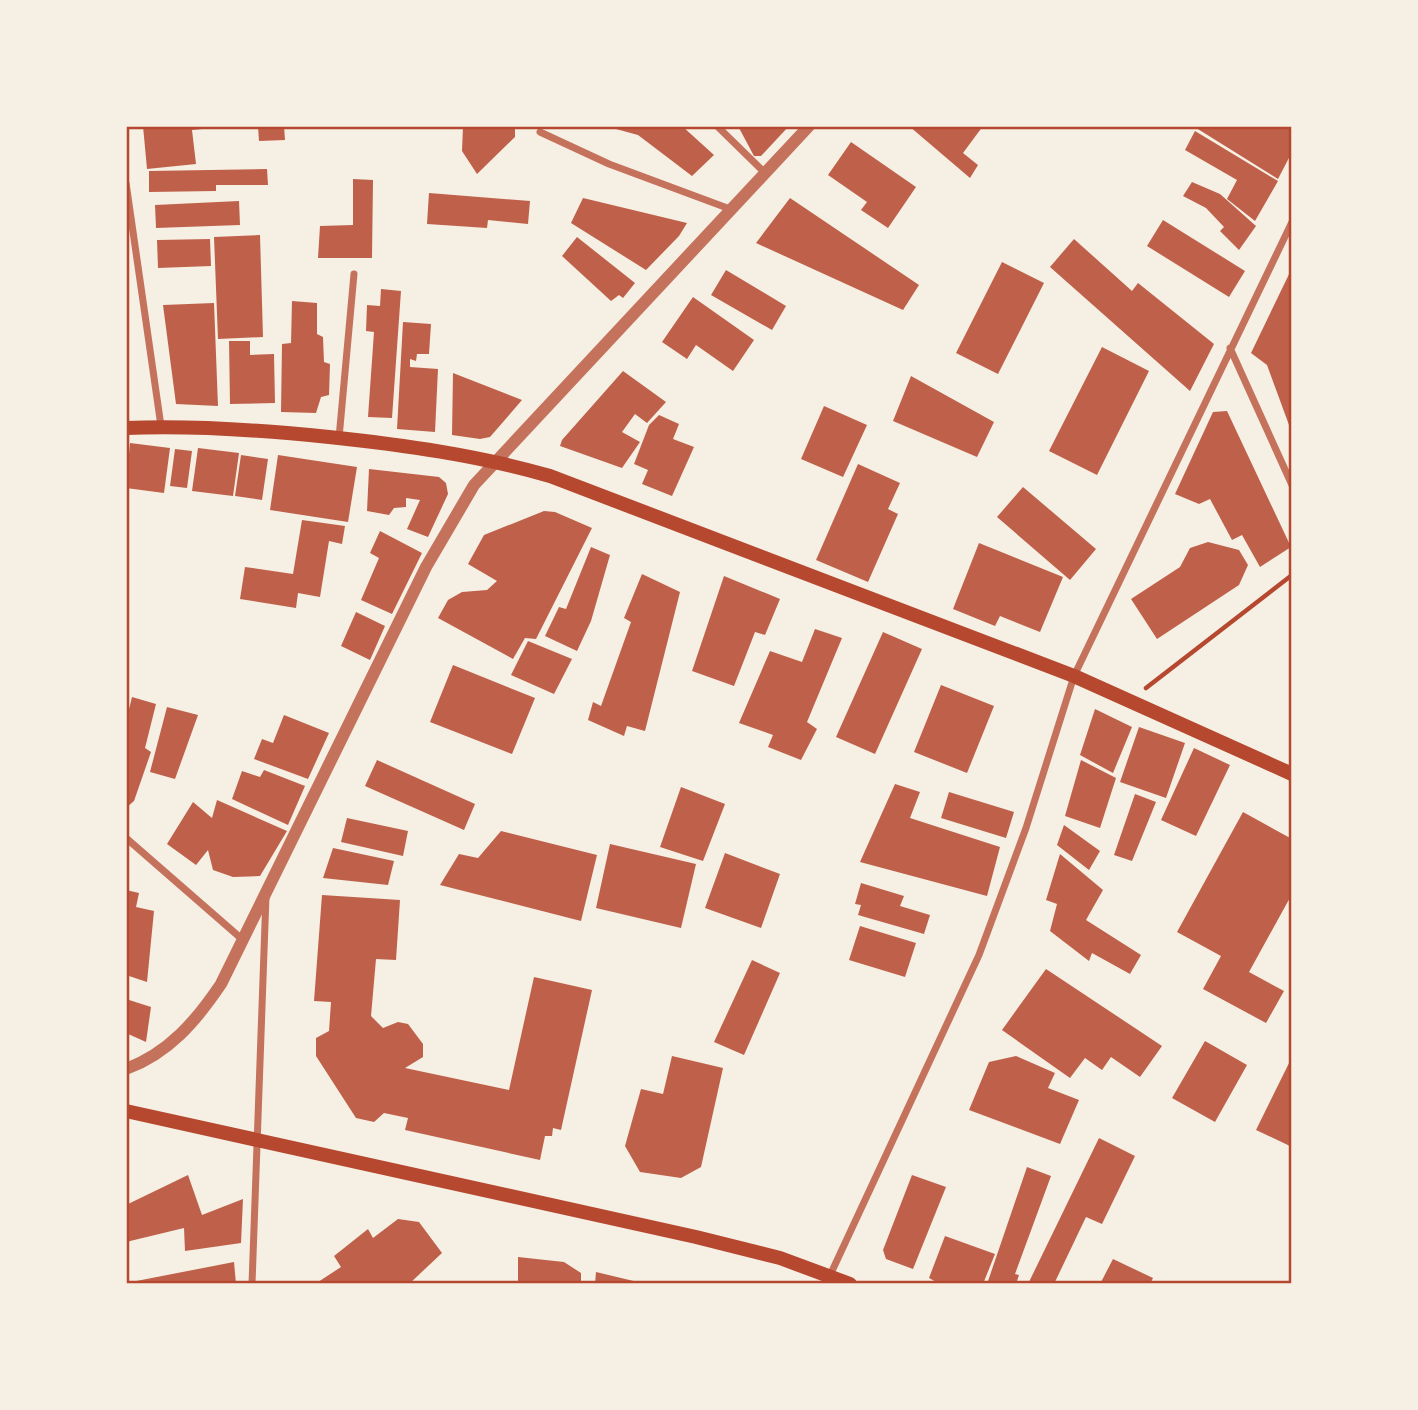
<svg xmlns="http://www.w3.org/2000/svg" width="1418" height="1410" font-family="'Public Sans',sans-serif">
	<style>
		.building { fill: #bf614a }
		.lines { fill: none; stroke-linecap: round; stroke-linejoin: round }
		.path { stroke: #b5482f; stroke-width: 4.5 }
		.minor { stroke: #c5725c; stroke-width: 7 }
		.tertiary { stroke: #c5725c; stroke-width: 12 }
		.secondary { stroke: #b5482f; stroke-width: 14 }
		.neatline { fill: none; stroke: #b5482f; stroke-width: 2.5 }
	</style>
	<rect width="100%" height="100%" fill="#f6efe4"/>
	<!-- building -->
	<path class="building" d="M143,126H213V128L192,130L196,164L147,169Z
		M258,126H284L285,140L259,141Z
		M463,126H515V137L477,174L462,151Z
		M605,126H682L714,155L692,176L638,135Z
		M738,126H789L761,156H754Z
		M909,126H983L963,153L978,165L970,178Z
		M1193,126H1292V152L1278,179Z
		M1195,131L1278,181L1255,221L1227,199L1237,180L1185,150Z
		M851,142L916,187L888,228L861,210L867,202L828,175Z
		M267,169L268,185H216V191L149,192V171Z
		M353,179L373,180L372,258H318L320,226L353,225Z
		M1192,182L1220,194L1256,226L1239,250L1220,231L1224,227L1206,208L1183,196Z
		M429,193L530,201L528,224L488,220L487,228L427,224Z
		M583,198L687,223L679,236L646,270L571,223Z
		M790,198L919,285L903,310L756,243Z
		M239,201L240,225L156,228L155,205Z
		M1163,220L1245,271L1229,297L1147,246Z
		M260,235L263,337L218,339L214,237Z
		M577,237L635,283L623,298L619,295L611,301L562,256Z
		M210,239L211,266L158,268L157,240Z
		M1074,239L1132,291L1138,283L1214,344L1190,391L1050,267Z
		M1002,262L1044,283L998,374L956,353Z
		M1292,268V422L1289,425L1267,365L1251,353Z
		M726,270L786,306L772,330L711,295Z
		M381,289L401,291L392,418L368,417L374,332L366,331L367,305L380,306Z
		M693,297L754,340L733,371L696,345L687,359L662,342Z
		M292,301L317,303V334L323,337L324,362L330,364L329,395L321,397L316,413L281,412L282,344L291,343Z
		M214,303L218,406L176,404L163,305Z
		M403,322L431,324L429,354H417L416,361L410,359V367L438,369L435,432L397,429Z
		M229,341H250V355L274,354L275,403L230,404Z
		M1102,347L1149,371L1097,475L1049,451Z
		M623,371L666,402L647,423L635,414L622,432L640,442L622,468L560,446L562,440Z
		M453,373L522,400L490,437L480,439L452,435Z
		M911,376L994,422L977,457L893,421Z
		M824,406L867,425L843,477L801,459Z
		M1227,411L1291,547L1260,567L1242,535L1232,540L1210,499L1199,504L1175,494L1213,412Z
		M659,415L679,424L673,439L694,447L672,496L642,484L648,470L634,464L649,425Z
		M130,443L170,448L164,493L126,488Z
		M198,448L239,453L233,496L192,491Z
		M175,449L192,451L187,488L170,486Z
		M241,455L268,459L262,500L235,496Z
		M278,455L357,467L348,522L270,510Z
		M858,464L900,483L888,509L898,514L868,582L816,560Z
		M369,469L439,477L446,483L448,494L428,537L407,529L420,500L406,498V507L394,508L389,515L367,511Z
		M1023,487L1096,549L1070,580L997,517Z
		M544,511L555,512L592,528L536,639L525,638L513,659L438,618L448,600L462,592L487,590L497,581L468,564L484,535Z
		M302,520L345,526L342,544L329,541L320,597L298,593L296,608L240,599L245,567L293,574Z
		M380,531L422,553L392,614L361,600L379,558L370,553Z
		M1208,542L1239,550L1248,565L1239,585L1157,639L1131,599L1180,567L1190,548Z
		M979,543L1063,577L1040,632L1000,616L995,626L953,609Z
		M591,547L610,555L591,621L577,651L545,636L559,607L566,609Z
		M642,574L680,592L645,731L627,726L624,736L588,720L593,702L601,706L631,622L624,618Z
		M724,576L780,599L765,635L755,632L734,686L692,671Z
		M356,612L385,626L370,660L341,646Z
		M815,629L842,638L807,722L817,729L801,760L768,747L773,735L739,723L770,651L802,662Z
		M883,632L922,649L875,754L836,737Z
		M528,641L572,659L554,694L511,675Z
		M453,665L535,698L512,754L430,722Z
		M941,685L994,706L967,773L914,752Z
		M132,697L156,704L145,748L151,752L134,801L126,808V722Z
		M167,707L198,715L175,779L150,772Z
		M1095,709L1132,727L1113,773L1080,755Z
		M284,715L329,733L308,779L254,759L262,739L273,743Z
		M1139,727L1185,743L1166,798L1120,782Z
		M1194,748L1230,765L1196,836L1161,820Z
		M377,760L475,804L464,830L365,786Z
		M1081,760L1116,778L1100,828L1065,816Z
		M264,770L305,786L288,825L232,799L242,771L260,777Z
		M895,784L920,792L910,818L1000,847L987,896L860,862Z
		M681,787L725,804L703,861L660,847Z
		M949,792L1014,812L1006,838L941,818Z
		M1135,794L1156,802L1132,861L1114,855Z
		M217,800L287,831L260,876L233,877L213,870L208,850L196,865L167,844L193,802L212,818Z
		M1243,812L1292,839V894L1249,972L1284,991L1266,1023L1203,989L1221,956L1177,932Z
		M347,818L408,831L403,856L341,842Z
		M1064,825L1100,851L1089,870L1057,845Z
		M501,831L597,855L581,921L440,885L459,854L478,858Z
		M610,844L696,864L681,928L596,908Z
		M333,848L394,861L388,885L323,878Z
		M725,853L780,874L761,928L705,908Z
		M1060,854L1103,890L1086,920L1141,955L1130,974L1092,953L1089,961L1050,931L1057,904L1046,900Z
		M861,883L904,896L900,906L930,915L924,934L858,915L861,905L855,904Z
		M126,890L139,893L136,907L154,911L147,982L126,975Z
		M322,895L400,900L396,960L376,959L371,1016L383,1028L398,1022L408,1024L423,1044V1057L405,1068L509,1090L534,977L592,990L561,1130L553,1128L552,1136H545L540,1160L405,1130L408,1118L384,1113L374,1122L356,1118L316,1056V1038L329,1031L331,1002L314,1001Z
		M860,926L916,943L905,977L849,960Z
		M752,960L780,973L744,1055L714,1042Z
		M1046,969L1162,1046L1140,1077L1111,1057L1102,1070L1085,1058L1070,1078L1002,1030Z
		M126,999L151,1007L146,1042L126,1033Z
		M1205,1041L1247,1065L1215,1122L1172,1098Z
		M672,1056L723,1068L701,1167L681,1178L640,1172L625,1146L641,1089L663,1094Z
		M1016,1056L1055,1073L1048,1088L1079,1100L1060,1144L969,1110L989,1062Z
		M1292,1057V1147L1256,1130Z
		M1099,1138L1135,1156L1102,1224L1086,1217L1054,1284H1028Z
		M1027,1167L1051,1176L1015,1274L1019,1275L1016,1284H987Z
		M188,1175L202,1215L243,1199L241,1243L185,1251L184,1228L126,1242V1205Z
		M912,1175L946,1187L913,1269L886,1259L883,1250Z
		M398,1219L419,1222L442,1253L409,1284H315L341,1267L334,1256L368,1229L373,1238Z
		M945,1236L995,1254L983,1284H940L929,1278Z
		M518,1257L564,1262L581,1273V1284H518Z
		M1113,1259L1153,1278L1150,1284H1100Z
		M234,1262L236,1284H126V1283Z
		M596,1272L642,1283V1284H595Z"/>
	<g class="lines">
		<!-- path -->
		<path class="path" d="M1146,688L1292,575"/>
		<!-- minor -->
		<path class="minor" d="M717,126L765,173
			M540,132L609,164L730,209
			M126,183L161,426
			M1230,348L1292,485
			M339,438L354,274
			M126,838L243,940
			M252,1284L266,896
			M826,1284L979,955L1026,828L1074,676L1292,222"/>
		<!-- tertiary -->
		<path class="tertiary" d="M126,1069C169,1053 196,1021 221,984L426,567L474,485L809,126"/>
		<!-- secondary -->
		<path class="secondary" d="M126,428C194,425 261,430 329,437C404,445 477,455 550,476L1074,676L1292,774
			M126,1111L696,1237L780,1258L850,1284"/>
	</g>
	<!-- border -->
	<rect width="1418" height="1410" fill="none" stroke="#f6efe4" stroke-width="256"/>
	<rect x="128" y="128" width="1162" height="1154" class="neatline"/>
</svg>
